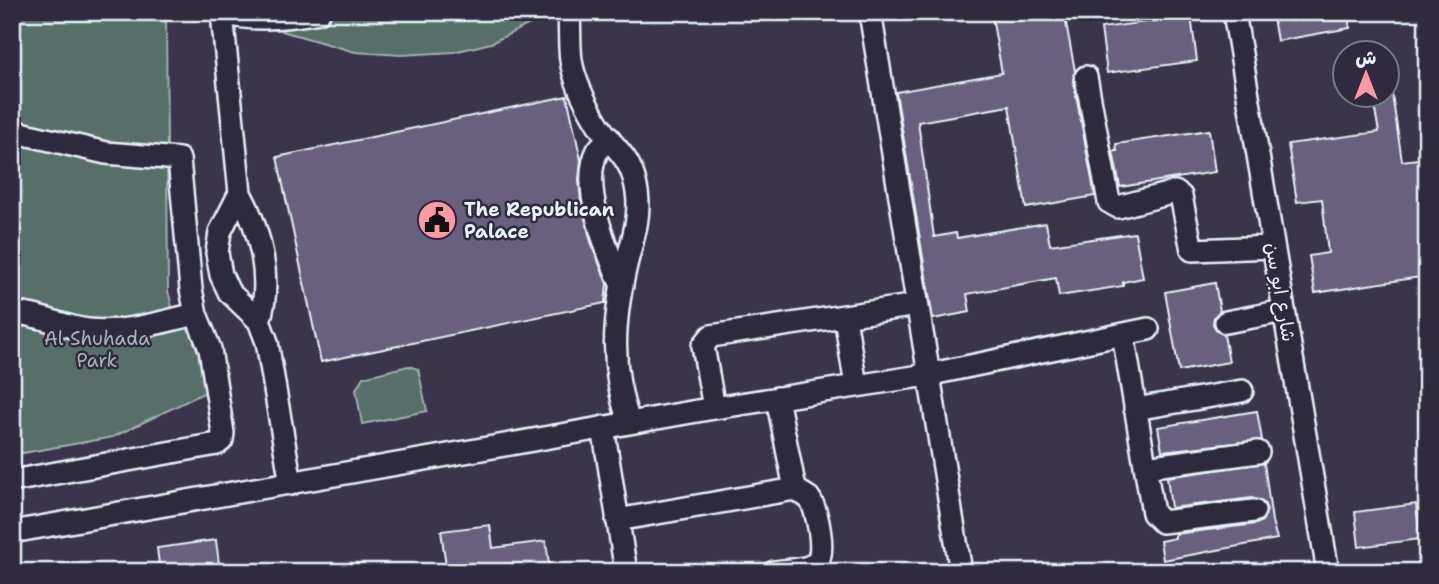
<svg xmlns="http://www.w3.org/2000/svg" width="1439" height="584" font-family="'Shantell Sans','Playpen Sans Arabic',sans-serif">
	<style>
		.green { fill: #596e68; stroke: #a0b0b0; stroke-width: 2 }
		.building { fill: #67607e; stroke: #e8f1f8; stroke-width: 2 }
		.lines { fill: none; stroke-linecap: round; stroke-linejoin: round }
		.minor-casing { stroke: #e8f1f8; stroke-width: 26 }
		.minor { stroke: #2f2a3d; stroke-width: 21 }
		.labels { text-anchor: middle; stroke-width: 5; stroke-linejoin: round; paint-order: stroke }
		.poi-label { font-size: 19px; font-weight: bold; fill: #e8f1f8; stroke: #2f2a3d; text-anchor: start }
		.street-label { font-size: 19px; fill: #e8f1f8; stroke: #2f2a3d }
		.park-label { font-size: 19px; fill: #a8b6b7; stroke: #2f2a3d }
	</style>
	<rect width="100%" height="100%" fill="#3a354a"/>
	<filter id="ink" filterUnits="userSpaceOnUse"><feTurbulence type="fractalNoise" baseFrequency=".0143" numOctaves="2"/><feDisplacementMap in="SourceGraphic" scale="14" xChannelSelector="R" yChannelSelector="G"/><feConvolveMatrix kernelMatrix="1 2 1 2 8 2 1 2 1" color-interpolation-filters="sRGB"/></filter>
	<g filter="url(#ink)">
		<!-- green -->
		<path class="green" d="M12,12H166L168,291L174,314L227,373L218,386L113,437L12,455Z
			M255,12H554L491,43L454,52L401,55L355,52L282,31Z
			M408,366L418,369L427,411L362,424L356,389L363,377Z"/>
		<!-- building -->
		<path class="building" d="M1022,12H1064L1075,71L1073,79L1095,196L1026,208L1009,106L918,122L934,237L956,233L957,238L1046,223L1050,245L1135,233L1143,278L1123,282V286L1059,296L1056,278L967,294L970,312L933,319L896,92L1002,73L992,17Z
			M1272,12H1347L1350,28L1277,41Z
			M1191,16L1197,61L1107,73L1101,28Z
			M1372,94H1392L1402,161L1427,158V276L1315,293L1309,256L1328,253L1322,199L1297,202L1288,144L1379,132Z
			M567,96L581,160L579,180L581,202L591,242L607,284L605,303L321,362L277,157Z
			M1209,130L1215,172L1120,187L1113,151H1117L1116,144Z
			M1215,283L1220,311L1214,317L1213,324L1217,331L1224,335L1229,362L1179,371L1165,292Z
			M1257,411L1262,440L1162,451L1158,427Z
			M1264,463L1272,521L1277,539L1163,560L1160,541L1175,538V534L1256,524L1262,521L1267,510L1264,503L1252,498L1171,508L1167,477Z
			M1416,504L1420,539L1359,547L1355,512Z
			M490,525L493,548L546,541L550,572H447L441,531Z
			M216,540L220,572H160L157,548Z"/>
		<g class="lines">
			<!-- minor casing -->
			<g class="minor-casing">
				<path id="minor" d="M219,12C250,22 288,18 319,12
					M569,12C570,28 569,45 571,60C574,81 587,106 598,124C615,152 631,154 637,192C641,217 632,241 626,265C613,322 610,367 629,422
					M870,12L961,572
					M1234,12L1328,572
					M222,14L240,193L220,232L217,253L221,275L229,292L259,321L267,342L291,484
					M1086,77L1109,202L1118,207L1175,192L1181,196L1192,250L1273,247
					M12,131L106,153L179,159L191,289L196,314L210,349L223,433L222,440L217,444L12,481
					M609,138C606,142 601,146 598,150C579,184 608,254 622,286
					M240,193C260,230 273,281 259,321
					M12,313C37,313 62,327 88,330C124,334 161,322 196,314
					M845,317L856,386
					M1226,322L1284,311
					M1123,334L1153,513L1162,522L1254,511
					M777,398L795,489
					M714,408L703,346L711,336L917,305
					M1135,409L1242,391
					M603,427L626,572
					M1145,467L1258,452
					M617,520L795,489C799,492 805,495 809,498C817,508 826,552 817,562C808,571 786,570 774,572
					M12,532L714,408L927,375L1148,329"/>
			</g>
			<!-- minor -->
			<use href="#minor" class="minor"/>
		</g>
	</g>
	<!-- icons -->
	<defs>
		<g id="civic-disc" transform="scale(2.0125)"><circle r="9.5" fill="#ff9aa2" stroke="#2f2a3d"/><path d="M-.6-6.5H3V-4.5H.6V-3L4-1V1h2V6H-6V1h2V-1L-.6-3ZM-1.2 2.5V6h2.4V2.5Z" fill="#111"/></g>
	</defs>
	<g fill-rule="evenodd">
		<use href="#civic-disc" x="437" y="220"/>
	</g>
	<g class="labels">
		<!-- poi labels -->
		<g class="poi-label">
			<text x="464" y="216">The Republican<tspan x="464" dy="22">Palace</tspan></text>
		</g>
		<!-- street labels -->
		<g class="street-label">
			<text transform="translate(1281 292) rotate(80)" y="7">شارع ابو سن</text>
		</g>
		<!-- park labels -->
		<g class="park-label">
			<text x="97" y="345">Al Shuhada<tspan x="97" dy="22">Park</tspan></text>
		</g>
	</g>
	<!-- margin -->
	<rect width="1439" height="584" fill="none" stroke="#2f2a3d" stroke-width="42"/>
	<rect x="21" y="21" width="1397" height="542" fill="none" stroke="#e8f1f8" stroke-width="2.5" filter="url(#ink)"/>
	<!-- north arrow -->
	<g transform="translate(1366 74)"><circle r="33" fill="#2f2a3d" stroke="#797a88" stroke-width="2"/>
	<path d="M0-5L12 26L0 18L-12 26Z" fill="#ff9aa2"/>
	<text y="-10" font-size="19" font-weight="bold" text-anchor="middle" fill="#e8f1f8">ش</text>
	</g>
</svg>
